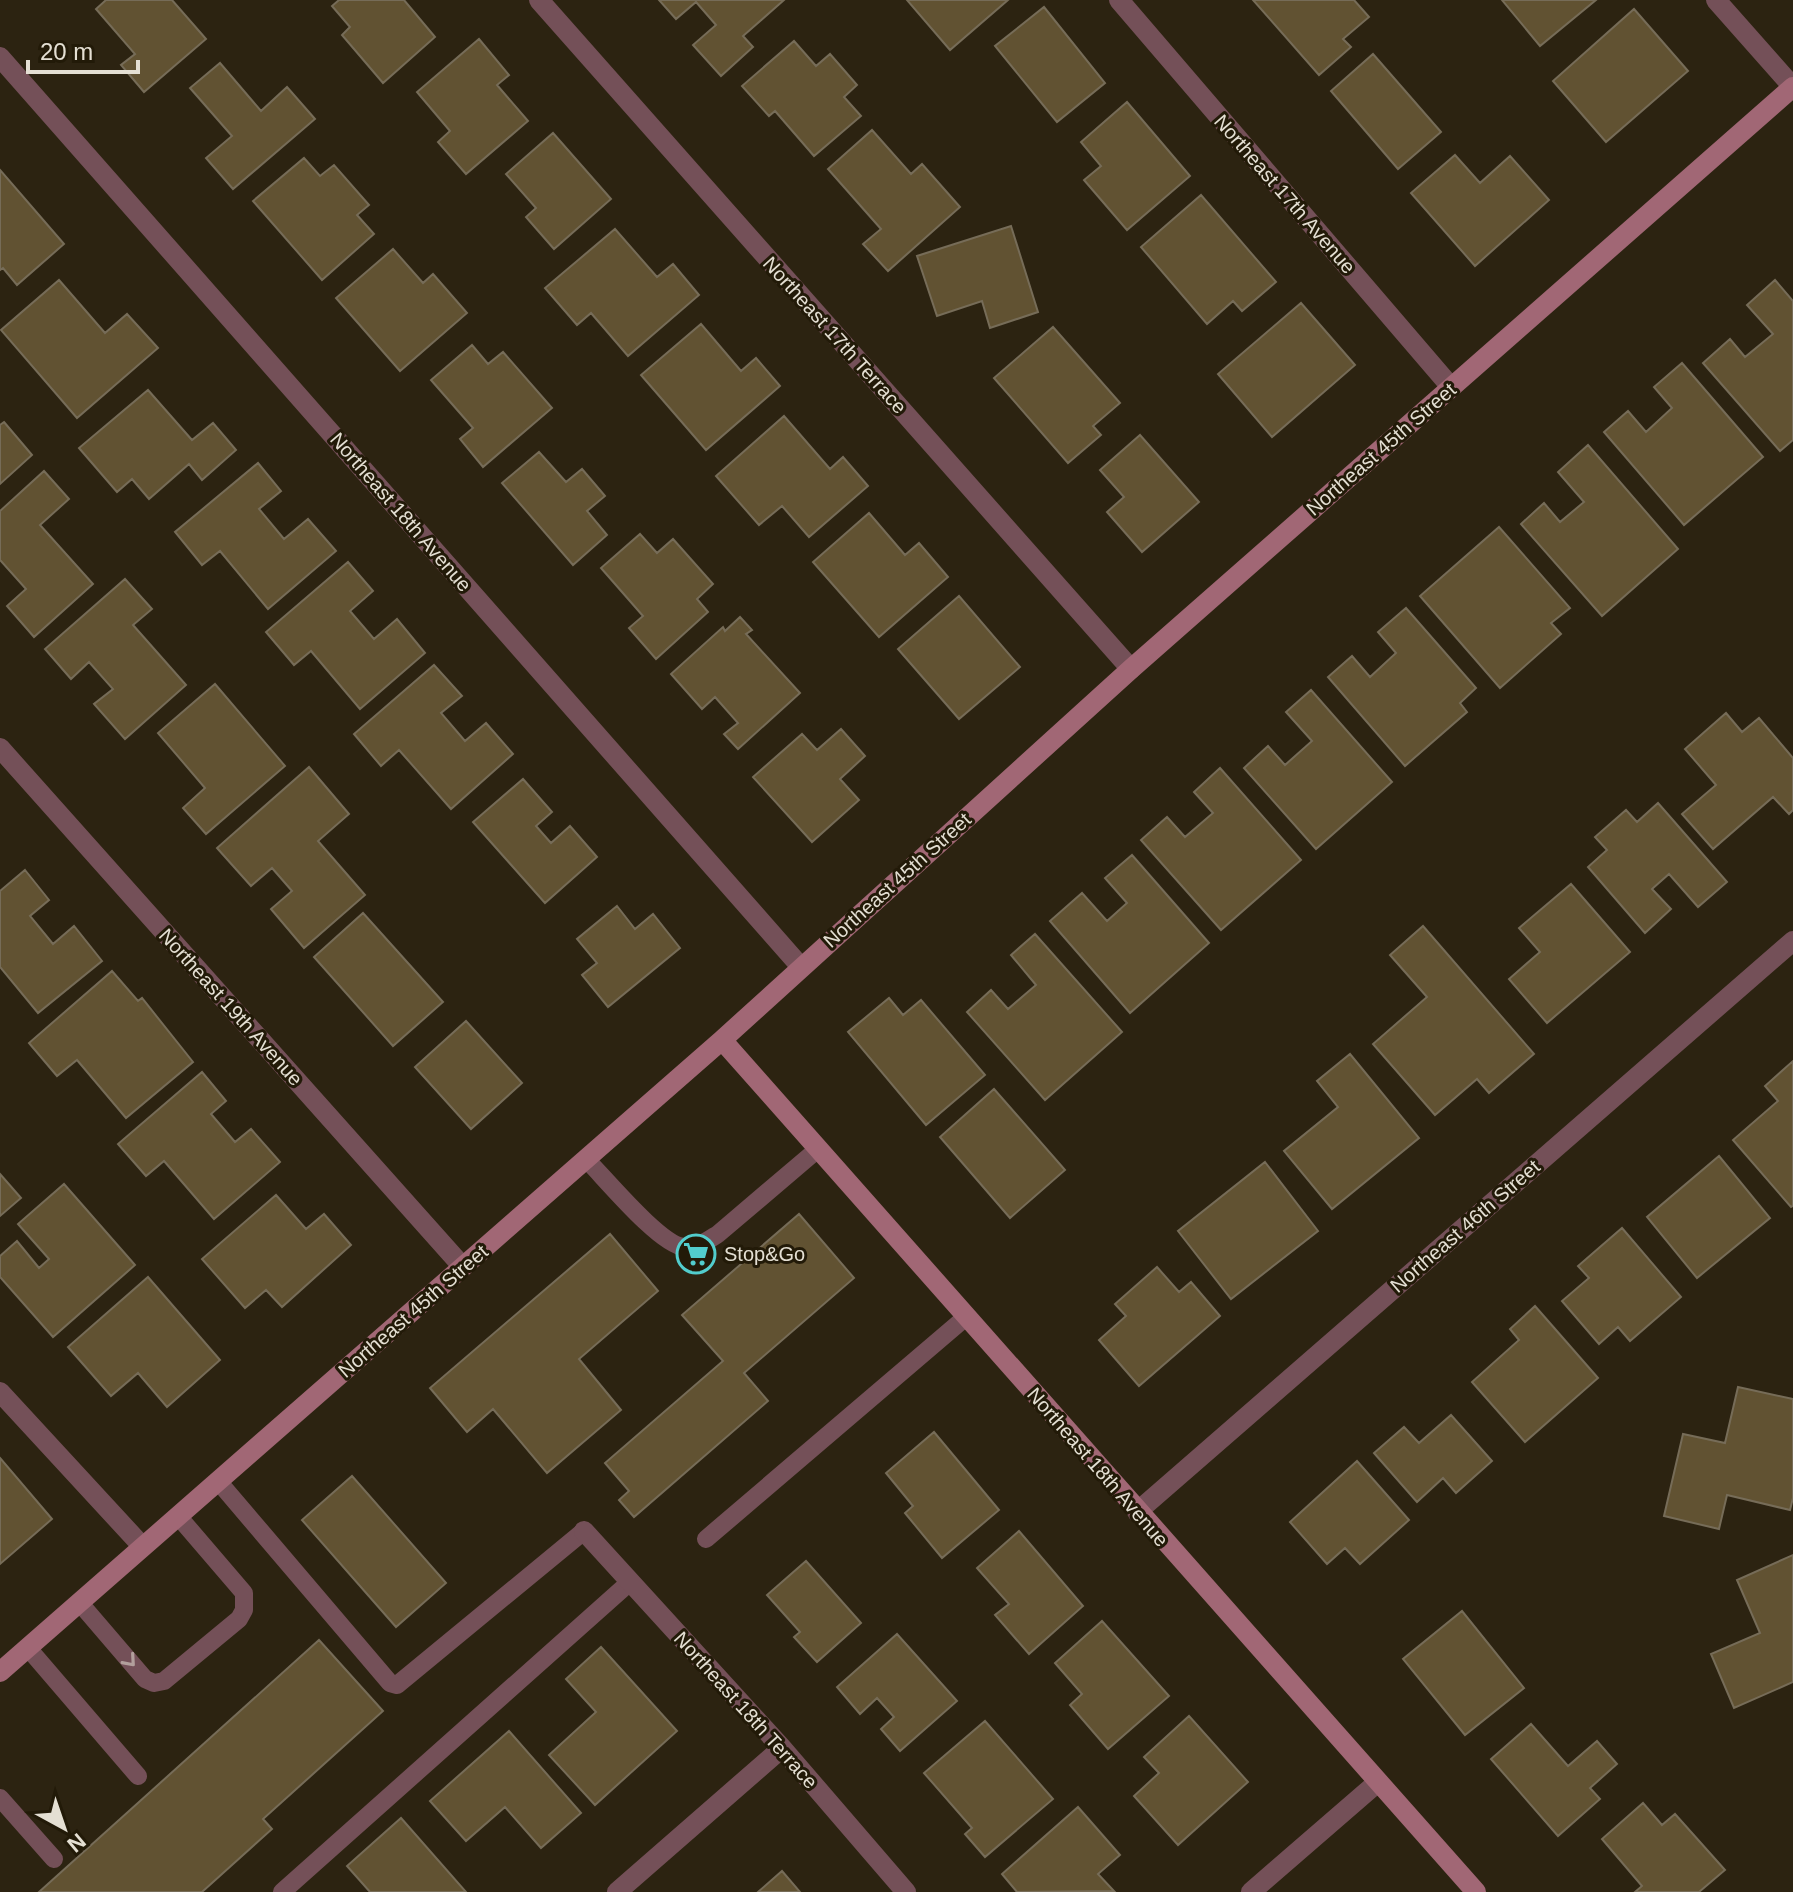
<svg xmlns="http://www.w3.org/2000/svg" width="1793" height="1892" font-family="Helvetica,sans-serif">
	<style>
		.building { fill: #615232; stroke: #766c58; stroke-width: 2 }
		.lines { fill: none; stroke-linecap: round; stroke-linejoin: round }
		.lane { stroke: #745058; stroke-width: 18 }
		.street { stroke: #745058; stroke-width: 20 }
		.secondary { stroke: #a16775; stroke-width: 20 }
		.oneway { stroke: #b29f9c }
		.labels { text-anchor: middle; stroke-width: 6; stroke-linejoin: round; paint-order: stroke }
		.street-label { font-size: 20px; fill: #e4dfd3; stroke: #221a08 }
		.poi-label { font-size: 20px; fill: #e4dfd3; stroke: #221a08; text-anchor: start }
	</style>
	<rect width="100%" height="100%" fill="#2c2311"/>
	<!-- building -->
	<path class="building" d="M106,0H172L206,39L144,92L121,65L135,54L96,9Z
		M339,0H404L435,37L383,83L342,35L350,27L332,6Z
		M659,0H784L743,36L753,47L721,76L693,45L716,25L696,2L676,19Z
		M907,0H1008L950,50Z
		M1253,0H1354L1369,17L1343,39L1351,47L1319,75Z
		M1502,0H1596L1540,46Z
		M1044,7L1105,83L1057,122L995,46Z
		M1634,9L1688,71L1606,142L1553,81Z
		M479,39L509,75L497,85L528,121L466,174L438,142L450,131L417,92Z
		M794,41L816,66L830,54L857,85L844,97L861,116L814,156L775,111L769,116L742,86Z
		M1373,54L1441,132L1398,169L1331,91Z
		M220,63L261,111L287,87L315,119L233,189L206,158L232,136L190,88Z
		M1127,102L1190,176L1127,230L1084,180L1101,166L1081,142Z
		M872,130L911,174L922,164L960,207L888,271L863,244L881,229L828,169Z
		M553,133L611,199L554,249L526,217L536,208L506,174Z
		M1455,155L1480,183L1510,156L1549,200L1475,266L1411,193Z
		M304,158L320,176L334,165L369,205L357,215L374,234L322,280L253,201Z
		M0,170L64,244L17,285L3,268L0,270Z
		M1201,195L1276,282L1242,311L1233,301L1207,324L1141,247Z
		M1011,226L1038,312L990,328L982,301L937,316L917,256Z
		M615,229L657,277L673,264L699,295L628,356L591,313L577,325L545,288Z
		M393,249L423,283L433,274L467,313L400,371L336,298Z
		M59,280L105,333L127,314L158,348L77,418L1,330Z
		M1775,280L1793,301V440L1780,451L1703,363L1730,339L1745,357L1773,334L1747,305Z
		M1301,303L1355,365L1272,437L1218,374Z
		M701,324L741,371L756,358L780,386L706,450L641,375Z
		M1053,327L1120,403L1093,426L1101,435L1068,463L994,378Z
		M472,345L488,364L503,352L552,408L483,467L460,439L473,428L431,380Z
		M1682,363L1763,457L1684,525L1604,432L1628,411L1646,432L1672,408L1654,387Z
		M148,390L192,440L213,423L236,450L202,480L189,464L149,499L132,479L117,492L79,448Z
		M784,416L830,469L843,457L868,486L809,537L782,506L759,525L716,476Z
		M4,422L32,455L0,484V425Z
		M1140,435L1199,502L1142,552L1107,512L1124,497L1100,470Z
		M1588,445L1678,549L1602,616L1521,524L1544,503L1560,522L1584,502L1558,472Z
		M539,452L566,482L582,469L605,496L587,511L607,535L573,565L502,483Z
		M258,463L281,491L259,509L284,539L308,519L336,551L268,609L220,551L202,565L175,532Z
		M44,471L69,499L40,525L93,584L34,637L7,606L26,589L0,560V511Z
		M869,513L905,555L919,543L948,577L879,637L813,562Z
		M1499,527L1570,608L1551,623L1561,634L1500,688L1420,596Z
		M640,534L657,553L673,539L713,584L697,599L708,612L656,659L629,628L643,616L601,568Z
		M348,562L373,591L350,611L374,639L397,619L425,653L360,709L311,651L294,665L266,632Z
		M125,579L152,609L133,625L186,685L125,739L94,704L113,689L89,662L71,679L45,649Z
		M959,596L1020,667L959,719L898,649Z
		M1406,608L1476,688L1460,703L1467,712L1405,766L1328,677L1352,656L1370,677L1396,653L1378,632Z
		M740,617L752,630L746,634L800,693L738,749L724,734L738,723L715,697L702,709L671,674L723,627L725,631Z
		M434,665L462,696L441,713L465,741L486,723L513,754L451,809L399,750L381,766L354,734Z
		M215,684L285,766L206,834L183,808L205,788L158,733Z
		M1311,690L1392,782L1316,849L1244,768L1268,746L1285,765L1312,741L1286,712Z
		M1726,713L1742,732L1759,718L1793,758V810L1789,814L1773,797L1713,849L1682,814L1716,785L1685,749Z
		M841,729L865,756L840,779L859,800L812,842L753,777L802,734L817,750Z
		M309,767L349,814L318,841L365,895L304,948L271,909L292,891L272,868L251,886L217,848Z
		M1220,768L1301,860L1221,930L1141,840L1167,817L1185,837L1213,813L1194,792Z
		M523,779L552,812L536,826L551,843L570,826L597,857L545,903L473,822Z
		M1658,803L1727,882L1698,907L1669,874L1652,889L1671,909L1645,933L1588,867L1607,850L1595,837L1626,810L1637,822Z
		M1132,855L1209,943L1130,1013L1050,921L1082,893L1107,921L1127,903L1105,878Z
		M25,870L49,900L30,916L53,944L74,926L102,961L38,1013L0,967V891Z
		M1571,884L1630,952L1547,1023L1509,979L1540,952L1519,928Z
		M617,906L635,929L653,914L680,948L608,1007L582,975L597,963L577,939Z
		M363,913L443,1002L393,1046L314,957Z
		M1423,926L1534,1054L1489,1093L1477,1079L1435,1115L1373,1044L1427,997L1390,955Z
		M1035,934L1122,1032L1045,1100L967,1012L991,990L1008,1009L1036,985L1011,955Z
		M112,971L138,1001L142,998L193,1062L126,1118L77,1060L57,1076L29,1043Z
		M889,998L903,1015L921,1000L985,1075L926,1125L848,1032Z
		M466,1021L522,1083L471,1129L415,1067Z
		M1350,1054L1419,1138L1332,1209L1284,1151L1338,1107L1317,1081Z
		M1793,1061V1206L1791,1207L1733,1140L1778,1101L1765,1086Z
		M202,1072L226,1101L211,1114L235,1142L251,1129L280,1162L214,1219L164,1161L146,1176L118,1144Z
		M994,1089L1065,1170L1010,1218L940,1137Z
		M1719,1156L1770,1218L1697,1278L1647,1217Z
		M1265,1162L1318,1231L1231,1299L1178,1231Z
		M0,1174L21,1198L0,1216Z
		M64,1184L135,1265L53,1337L0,1277V1256L17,1241L39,1268L49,1259L18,1224Z
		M276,1195L306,1229L324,1214L351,1245L282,1307L266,1290L245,1308L202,1259Z
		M799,1214L854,1278L744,1373L768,1401L634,1517L619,1500L629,1491L605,1463L723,1361L682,1315Z
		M1622,1228L1681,1297L1630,1341L1618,1327L1599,1344L1562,1301L1589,1278L1578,1266Z
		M610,1234L658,1291L579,1359L621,1410L547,1473L493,1409L467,1432L430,1388Z
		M1157,1267L1179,1292L1191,1282L1220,1316L1139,1386L1099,1340L1126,1316L1115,1304Z
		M148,1277L220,1360L167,1407L138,1373L111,1396L68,1347Z
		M1535,1306L1598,1378L1525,1442L1472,1382L1519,1340L1510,1329Z
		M1738,1387L1793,1399V1498L1790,1510L1727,1495L1719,1529L1664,1516L1683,1434L1725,1443Z
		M1451,1415L1492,1461L1456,1493L1443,1478L1417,1502L1374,1453L1404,1427L1419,1443Z
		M934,1432L999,1510L942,1558L905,1513L913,1506L886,1473Z
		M0,1458L52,1519L0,1564Z
		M1357,1461L1409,1520L1360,1564L1345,1548L1327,1564L1290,1522Z
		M352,1476L446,1583L396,1627L302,1520Z
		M1019,1531L1083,1606L1029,1654L995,1615L1009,1604L977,1568Z
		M1793,1555V1682L1734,1708L1711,1654L1760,1633L1737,1580Z
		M806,1561L861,1623L817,1662L794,1637L800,1632L767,1595Z
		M1462,1611L1524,1688L1465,1735L1403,1659Z
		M1102,1621L1169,1696L1108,1749L1070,1705L1082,1694L1055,1663Z
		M897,1634L957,1701L900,1751L881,1729L894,1717L877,1698L860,1714L837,1687Z
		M319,1640L383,1711L263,1819L272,1829L202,1892H39Z
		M601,1647L677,1731L595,1805L549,1755L596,1712L566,1679Z
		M1189,1716L1248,1782L1178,1845L1134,1796L1159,1773L1144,1757Z
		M985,1721L1053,1799L985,1857L965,1834L972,1828L924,1773Z
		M1531,1724L1568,1766L1597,1741L1617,1764L1590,1788L1600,1799L1558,1836L1491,1759Z
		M509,1731L581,1813L541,1848L505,1807L466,1841L430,1801Z
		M1643,1803L1662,1825L1675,1814L1725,1870L1699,1892H1635L1642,1886L1602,1839Z
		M1078,1807L1120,1855L1098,1874L1114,1891L1017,1892L1002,1874Z
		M401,1818L466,1892H370L347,1866Z
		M782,1871L800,1892H758Z"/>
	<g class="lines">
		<!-- lane -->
		<path class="lane" d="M586,1159C605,1178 660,1245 684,1247C698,1248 707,1241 718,1234L818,1149
			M218,1481L390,1683L397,1685L584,1531
			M706,1539L966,1317
			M79,1602L145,1679L154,1683L164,1681L239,1619L244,1610V1593L178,1516
			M28,1648L138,1776
			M0,1798L54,1859
			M282,1892L630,1582"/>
		<!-- street -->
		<path class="street" d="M539,0L1131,669
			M1119,0L1451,387
			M1716,0L1793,87
			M0,57L801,967
			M0,748L462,1266
			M0,1392L142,1546
			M1137,1512L1793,941
			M584,1531L782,1748L906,1892
			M617,1892L782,1748
			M1251,1892L1378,1782"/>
		<!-- secondary -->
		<path class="secondary" d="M722,1040L1476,1892
			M0,1672L722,1040L1131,669L1793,87"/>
	</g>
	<!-- one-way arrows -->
	<defs><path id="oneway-chevron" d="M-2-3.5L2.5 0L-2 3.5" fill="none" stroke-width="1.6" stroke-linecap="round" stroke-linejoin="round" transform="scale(2)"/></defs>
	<use class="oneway" href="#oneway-chevron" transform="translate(130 1661) rotate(49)"/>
	<!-- icons -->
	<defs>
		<g id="supermarket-ring" transform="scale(2)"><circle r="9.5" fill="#221a08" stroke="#52cdcd" stroke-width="1.5"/><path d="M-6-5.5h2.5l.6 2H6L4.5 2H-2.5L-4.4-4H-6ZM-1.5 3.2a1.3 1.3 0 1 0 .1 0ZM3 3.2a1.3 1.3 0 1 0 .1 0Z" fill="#52cdcd"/></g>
	</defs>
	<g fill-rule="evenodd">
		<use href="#supermarket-ring" x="696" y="1254"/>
	</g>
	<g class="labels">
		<!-- street labels -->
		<g class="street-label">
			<text transform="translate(1285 194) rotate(49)" y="7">Northeast 17th Avenue</text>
			<text transform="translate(835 335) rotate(48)" y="7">Northeast 17th Terrace</text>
			<text transform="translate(1381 449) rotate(-41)" y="7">Northeast 45th Street</text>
			<text transform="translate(401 512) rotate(49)" y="7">Northeast 18th Avenue</text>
			<text transform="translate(897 880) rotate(-42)" y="7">Northeast 45th Street</text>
			<text transform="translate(231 1007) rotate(48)" y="7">Northeast 19th Avenue</text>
			<text transform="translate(1465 1226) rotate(-41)" y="7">Northeast 46th Street</text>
			<text transform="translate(413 1311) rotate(-41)" y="7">Northeast 45th Street</text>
			<text transform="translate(1098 1467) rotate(49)" y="7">Northeast 18th Avenue</text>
			<text transform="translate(746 1710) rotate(48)" y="7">Northeast 18th Terrace</text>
		</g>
		<!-- poi labels -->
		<g class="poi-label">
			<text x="724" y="1261">Stop&amp;Go</text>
		</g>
	</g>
	<!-- north arrow -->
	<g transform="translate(64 1828) rotate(140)" stroke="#221a08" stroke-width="6" paint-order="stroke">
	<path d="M0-6L14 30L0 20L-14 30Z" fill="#e4dfd3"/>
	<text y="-12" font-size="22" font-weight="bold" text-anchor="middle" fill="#e4dfd3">N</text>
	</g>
	<!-- scale -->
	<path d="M28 60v12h110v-12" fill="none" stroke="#e4dfd3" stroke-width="4"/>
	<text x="40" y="60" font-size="24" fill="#e4dfd3" stroke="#221a08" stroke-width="6" paint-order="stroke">20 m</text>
</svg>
